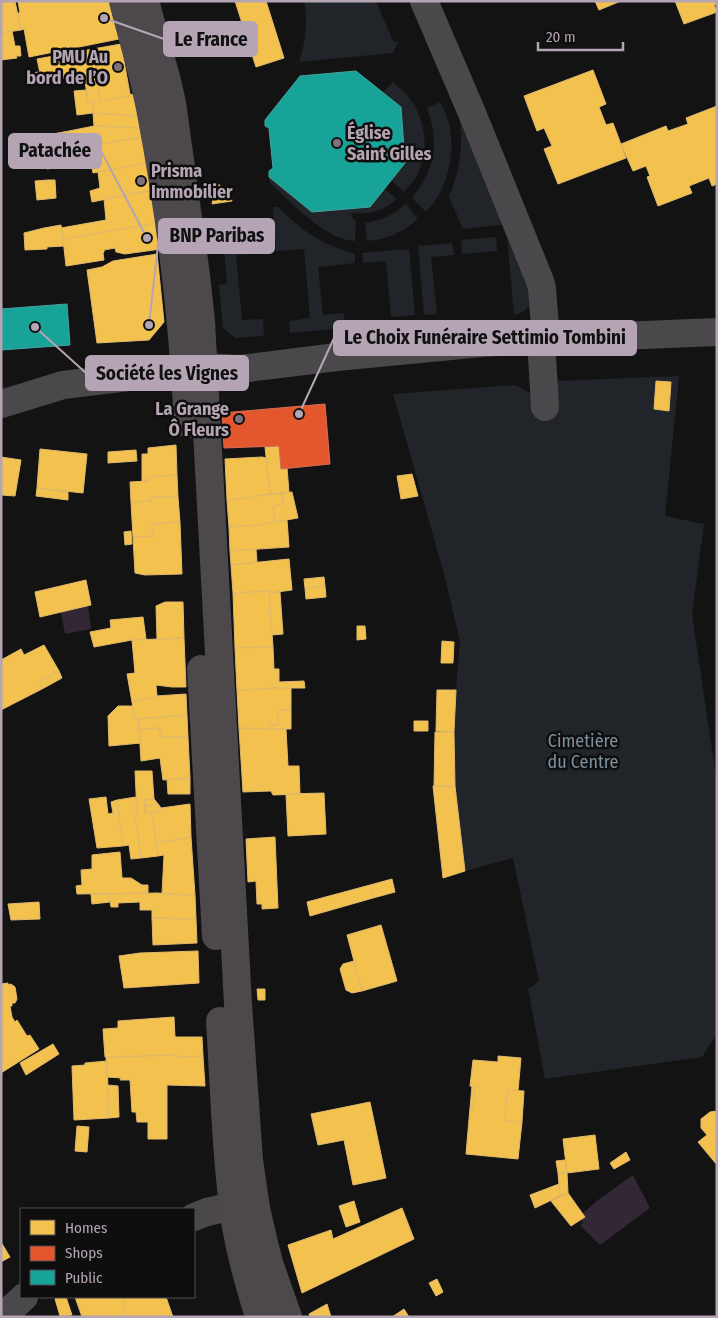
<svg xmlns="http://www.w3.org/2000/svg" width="718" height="1318" font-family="'Fira Sans Condensed',sans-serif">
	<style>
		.green { fill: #212529 }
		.water { fill: #322735 }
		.homes { fill: #f2c14e; stroke: #e0b96d }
		.shops { fill: #e4572e; stroke: #d66e56 }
		.public { fill: #17a398; stroke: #46a4a0 }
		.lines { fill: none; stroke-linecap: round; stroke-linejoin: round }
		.minor { stroke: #4b484b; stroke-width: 28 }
		.major { stroke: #4c484b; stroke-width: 28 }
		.poi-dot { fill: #7d727c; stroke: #0f0e0f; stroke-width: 2 }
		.labels { text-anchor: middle; stroke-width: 5; stroke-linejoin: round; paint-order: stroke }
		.poi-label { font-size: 18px; font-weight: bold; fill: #b5a5b4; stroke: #0f0e0f; text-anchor: end }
		.park-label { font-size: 18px; fill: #7c919f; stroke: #0f0e0f }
		.leader { fill: none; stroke: #b5a5b4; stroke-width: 2 }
		.callout-dot { fill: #b5a5b4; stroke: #0f0e0f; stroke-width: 2 }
		.callout { fill: #b5a5b4; stroke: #b5a5b4; stroke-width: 2 }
		.callout-label { font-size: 19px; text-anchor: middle; font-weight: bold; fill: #111 }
	</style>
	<rect width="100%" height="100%" fill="#141314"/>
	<!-- green -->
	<path class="green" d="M304,1H376L393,41L398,42L393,53L299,62C306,41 308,23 304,1Z
		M393,82C397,86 402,89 405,93C426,115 432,154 414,180C411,184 407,188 404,192L391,180L405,163L401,107L383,92Z
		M440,102C443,108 446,114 448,120C455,145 451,174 438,196C435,202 430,207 426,212L412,198C435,170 440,142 427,108Z
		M464,118L507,224L463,229L449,197C460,170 463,150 460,121Z
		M269,177L312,212L370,207L384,189L397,199C388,207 376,213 364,213C359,213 357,212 352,213L351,216L356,221L355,241C326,240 291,202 270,183Z
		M406,204L418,219C401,233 389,239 367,241L365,223C381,221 393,215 406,204Z
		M273,207H278C304,233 320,243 355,254V263L318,267L323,315L344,313L345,328L290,333L289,321L310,318L304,249L276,251Z
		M261,220L264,253L236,255L242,320L263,319L264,336L235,338L223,328L219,285L227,284L222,225Z
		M511,235L527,276L531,303C527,310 522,313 514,315L507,236Z
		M496,237L497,251L462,254L461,240Z
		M452,243L454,255L431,257L437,314L424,315L418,246Z
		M409,249L415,315L391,317L386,261L363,263L362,253Z
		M679,376L665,516L704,524L692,614L717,783V1034L702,1057L545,1079L528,989L539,981L513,858L465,871L454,780L456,690L460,641L443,570L393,394L515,385L540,398L555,381Z"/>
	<!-- water -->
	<path class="water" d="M88,605L91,629L65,634L61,612Z
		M633,1175L650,1208L600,1245L580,1225L583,1223L581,1219L584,1217L582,1214L598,1200Z"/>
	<!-- homes -->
	<path class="homes" d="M10,1H15L21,30L1,33V3Z
		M18,1H109L119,39L29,57L24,29L21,30L18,13H20Z
		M235,1H266L284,58L256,67Z
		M595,1H621L599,10Z
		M675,1H717V4L714,5L717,12L684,24Z
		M12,31L15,46H20L21,56H16L17,58L1,60V33Z
		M121,44L130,94L129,96L101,101L96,80L85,81L82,76L60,79V75L41,78L37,59Z
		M593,70L606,104L599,107L606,125L613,123L626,158L558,184L544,149L552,146L544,128L537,131L524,96Z
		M38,72L40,83L30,84L28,74Z
		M96,80L101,101L129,96L130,94L134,95L138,116L93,113V102H88L85,81Z
		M86,90L88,102H93V113L77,115L74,91Z
		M717,106V184L712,186L709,178L689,186L692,193L658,206L647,177L650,176L646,166L633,171L621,144L666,126L668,131L688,124L686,118Z
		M93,113L138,116L141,128L94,126Z
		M94,126L141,128L142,137L70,149L69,131Z
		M69,131L70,149L44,154L42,136Z
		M142,137L148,163L93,173L91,162L47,169L44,154Z
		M148,163L152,190L92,202L90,191L100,188L98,172Z
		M48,180H55L56,198L37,200L35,181Z
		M216,184L220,185L217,199L231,197L232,201L212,204Z
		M152,190L157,223L63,239L61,228L106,220L104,199Z
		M157,223L161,249L125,254L116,252L115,248L104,250V252L103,253L104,260L66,266L63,239Z
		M61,225L64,246L47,247V249L25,250L24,233L44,228Z
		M204,233H212L214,252L206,253Z
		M157,254L164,322L149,340L97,343L87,270L102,267L113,261Z
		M656,381L671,382L669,411L654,409Z
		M176,445L177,475L148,477L149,481H142V454H148V448Z
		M279,446L281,469L287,468L289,492L270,494L265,447Z
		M40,449L87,454L83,493L37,488Z
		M136,450L137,461L108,463V452Z
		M1,457L21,460L15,496L1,495Z
		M262,457L266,458L270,494L257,496V497L227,500L225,459Z
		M412,474L418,496L401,499L397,476Z
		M177,475L178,497H151L152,501L131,502L130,482L149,481L148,477Z
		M37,488L68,492V500L36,496Z
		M292,492L298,518L275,522L273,506L283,504L282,493Z
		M282,493L283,504L273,506L275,522L258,525L229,527L227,500L257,497V496Z
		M151,497H178L180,522L152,524L153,536L133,537L131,502L152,501Z
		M287,520L289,547L230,551L229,527L258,525Z
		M180,522L182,574L145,575L135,573L133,537L153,536L152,524Z
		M131,531L132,544L125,545L124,532Z
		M256,549L257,562L231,565L230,551Z
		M289,559L292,590L269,593V591L233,593L231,565Z
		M324,577L325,586L305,588L304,579Z
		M86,580L91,605L40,617L35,592Z
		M325,586L326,597L306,599L305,588Z
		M269,591L273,647L235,648L233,593Z
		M280,592L283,634L272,635L269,593Z
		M165,602H183L184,638L157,639L156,606Z
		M143,617L146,639L132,640L94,647L90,632L111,628L110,620Z
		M357,626H365L366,639L357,640Z
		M184,638L186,687H172L156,685L157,696H156V697L132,702L127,674L135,673L132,640Z
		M442,641L454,642L453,663H441Z
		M44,645L59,671L39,682L42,689L1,710V660L21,649L24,655Z
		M273,647L274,669H279V682L304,681L305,688H269L237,691L235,648Z
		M59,671L62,678L42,689L39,682Z
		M269,688H291V710H278V725H269V729L239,728L237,691Z
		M437,690H456L454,732L436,731Z
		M186,694L187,715L135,719L132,702L156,697V696Z
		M118,706H133L135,719H138L141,743L109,746L108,716Z
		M278,710H291V729H269V725H278Z
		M187,715L188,737H160V728L139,729L138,719Z
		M414,721H428V731H414Z
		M160,728V737H188L190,778L163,780L160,758L141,761L139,729Z
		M239,728L286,729L288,766H299L300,794L273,795L271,791L243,792Z
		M435,732H454L455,786H434Z
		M135,771H152L154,799L144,800L145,813L152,812L158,856L141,858L135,814L137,813Z
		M190,778V794H168L167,780Z
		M433,786H455L465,871L443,878Z
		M324,793L326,834L288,836L286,794Z
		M106,797L108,814L113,813L111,802L117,800L123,846L97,848L89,799Z
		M136,797L137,813L135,814L141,858L131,859L129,845L123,846L117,800Z
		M154,799L159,805L145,806L144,800Z
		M190,804L191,837L156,843L152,812H159L161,808Z
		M159,805L161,808L159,812L145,813V806Z
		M191,837L195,895L162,894L164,855L158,856L156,843Z
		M275,837L278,908L262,909V904H257L256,881L248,882L246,839Z
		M120,852L122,878H131L142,885H148V893L77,894L76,886L82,885L81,870L92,869V855Z
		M392,879L395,892L373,898L370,885Z
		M370,885L373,898L310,916L307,902Z
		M157,893L195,895L196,919L152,918V910H140V902L118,903V907H111L109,894Z
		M91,894H109L110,902L92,904Z
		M39,902L40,919L11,920L8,904Z
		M152,918L196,919L197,943L153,945Z
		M381,925L397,981L362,991L347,935Z
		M198,951L199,983L124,988L119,956L140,953Z
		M354,961L362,991L352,993L346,990L340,969L343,964Z
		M8,983V985L11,984L15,987L17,999L15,1003H12V1006H10L12,1017L15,1022L17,1020L27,1036L30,1035L39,1049L1,1073V984Z
		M257,989H265V1000H258Z
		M174,1017L175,1037H202L203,1056L177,1057V1055L105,1057L103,1029L118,1028V1021Z
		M53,1044L59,1054L26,1075L20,1063Z
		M177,1055V1057L203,1056L205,1086L167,1085V1139H148V1122H137L136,1112H132L130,1080H120L121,1078L107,1077L106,1057Z
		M498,1056L521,1058L518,1091L507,1090L505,1121L522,1122L518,1159L466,1154L470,1108H473L475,1087L470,1086L473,1060L498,1062Z
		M107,1061L109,1118L74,1120L72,1066L85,1065V1063Z
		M107,1085L118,1086L119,1117L109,1118Z
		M472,1086L475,1087L473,1108H470Z
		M507,1090L524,1091L522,1122L505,1121Z
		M370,1102L386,1178L353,1185L344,1140L318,1145L311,1114Z
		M717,1111V1165L698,1142L707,1135L701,1128V1119L710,1112Z
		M77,1126L89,1127L87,1152L75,1151Z
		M595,1135L599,1169L567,1173L563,1139Z
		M626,1152L630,1160L614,1169L610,1163Z
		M565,1160L567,1173H558L556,1161Z
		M558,1173H567L568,1193L560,1196Z
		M559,1184L560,1196L535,1208L530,1195Z
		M568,1193L585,1217L571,1226L551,1201Z
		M354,1201L360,1222L346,1227L339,1206Z
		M402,1208L414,1239L302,1293L288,1245L331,1230L333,1239Z
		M1,1242L10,1257L1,1262Z
		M437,1279L443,1292L436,1296L429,1283Z
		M57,1297H66L72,1315L60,1316L55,1299Z
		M75,1297H122L127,1317H82Z
		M122,1297H158V1298L166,1297L173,1317H127Z
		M327,1304L331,1317H310L309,1314Z
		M404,1309L409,1317H392Z"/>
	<!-- shops -->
	<path class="shops" d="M325,404L330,464L281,469L279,446L224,448L222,413Z"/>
	<!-- public -->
	<path class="public" d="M356,71L401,107L405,163L370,207L312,212L269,177V171L273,168L269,128L265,126V120L300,76Z
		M67,304L70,345L1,350V309Z"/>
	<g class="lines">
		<!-- minor -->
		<path class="minor" d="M424,1L472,113L540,281L542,288L546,339
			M541,339L545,407
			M1,404L63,385L162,373L184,368L204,367L240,369L337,357L482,343L546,339L717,332
			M194,1217L207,1212L233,1206
			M2,1317L24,1297"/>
		<!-- major -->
		<path class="major" d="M123,1C132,37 143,72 150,108C170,212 183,318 188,424
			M145,1L167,81L172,103L196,275L201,321L238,1004L249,1160L256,1208L264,1243L270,1266L288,1317
			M201,669L216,936
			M220,1021C224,1082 225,1144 233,1205C237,1243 248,1280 259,1317"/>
	</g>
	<!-- markers -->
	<g class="poi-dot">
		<circle cx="118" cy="67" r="5"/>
		<circle cx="337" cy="143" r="5"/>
		<circle cx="141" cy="181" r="5"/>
		<circle cx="239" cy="419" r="5"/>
	</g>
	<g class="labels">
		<!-- poi labels -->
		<g class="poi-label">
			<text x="108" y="63">PMU Au<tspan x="108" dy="21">bord de l’O</tspan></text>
			<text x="347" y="139" text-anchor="start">Église<tspan x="347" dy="21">Saint Gilles</tspan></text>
			<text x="151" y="177" text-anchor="start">Prisma<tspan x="151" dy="21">Immobilier</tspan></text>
			<text x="229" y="415">La Grange<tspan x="229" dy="21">Ô Fleurs</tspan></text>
		</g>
		<!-- park labels -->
		<g class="park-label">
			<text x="583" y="747">Cimetière<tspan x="583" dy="21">du Centre</tspan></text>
		</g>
	</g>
	<!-- callouts -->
	<path class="leader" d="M104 18L164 39M147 238L101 151M149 325L159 236M299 414L334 338M35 327L86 373"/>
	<g class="callout-dot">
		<circle cx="104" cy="18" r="5"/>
		<circle cx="147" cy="238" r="5"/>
		<circle cx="149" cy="325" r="5"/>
		<circle cx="299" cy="414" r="5"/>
		<circle cx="35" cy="327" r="5"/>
	</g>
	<g class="callout">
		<rect x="164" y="22" width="93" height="34" rx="5"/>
		<rect x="9" y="134" width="92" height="34" rx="5"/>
		<rect x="159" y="219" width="115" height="34" rx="5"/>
		<rect x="334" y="321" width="302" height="34" rx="5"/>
		<rect x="86" y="356" width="162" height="34" rx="5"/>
	</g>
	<g class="callout-label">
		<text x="211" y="46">Le France</text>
		<text x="55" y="157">Patachée</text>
		<text x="217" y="242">BNP Paribas</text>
		<text x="485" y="344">Le Choix Funéraire Settimio Tombini</text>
		<text x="167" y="380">Société les Vignes</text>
	</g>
	<!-- border -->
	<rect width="718" height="1318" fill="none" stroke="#b5a5b4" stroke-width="5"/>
	<!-- legend -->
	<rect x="20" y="1208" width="175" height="90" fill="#0f0e0f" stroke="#514a51"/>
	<rect x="30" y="1220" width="25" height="15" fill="#f2c14e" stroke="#514a51"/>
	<text x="65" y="1233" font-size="15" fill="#b5a5b4">Homes</text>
	<rect x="30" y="1246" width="25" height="15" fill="#e4572e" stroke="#514a51"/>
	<text x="65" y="1258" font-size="15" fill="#b5a5b4">Shops</text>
	<rect x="30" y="1270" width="25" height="15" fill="#17a398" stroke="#514a51"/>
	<text x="65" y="1283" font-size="15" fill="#b5a5b4">Public</text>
	<!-- scale -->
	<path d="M538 42v8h85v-8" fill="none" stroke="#b5a5b4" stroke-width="2.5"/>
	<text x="546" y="42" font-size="15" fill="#b5a5b4" stroke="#0f0e0f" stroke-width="4" paint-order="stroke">20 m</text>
</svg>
